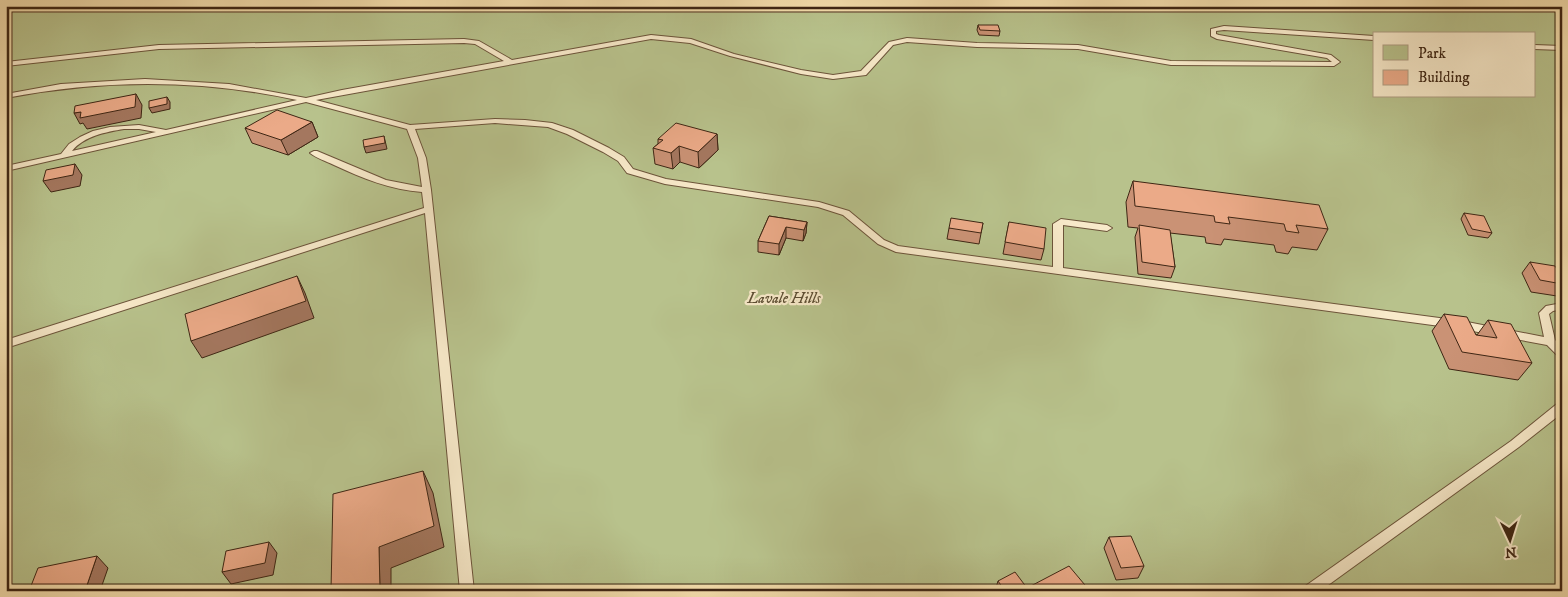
<svg xmlns="http://www.w3.org/2000/svg" width="1568" height="597" font-family="'IM FELL DW Pica',serif">
	<style>
		.green { fill: #b8c28c; stroke: #7b7450; fill-rule: evenodd }
		.lines { fill: none; stroke-linecap: round; stroke-linejoin: round }
		.lane-casing { stroke: #6c543a; stroke-width: 2 }
		.lane { fill: #f8eaca; fill-rule: evenodd }
		.wall { fill: #ca9275; stroke: #3e2614 }
		.shaded-wall { fill: #a4775f; stroke: #3e2614 }
		.building { fill: #ebaa88; stroke: #3e2614 }
		.labels { text-anchor: middle; stroke-width: 4.5; stroke-linejoin: round; paint-order: stroke }
		.park-label { font-size: 15px; font-style: italic; fill: #5c4d32; stroke: #f8eaca }
	</style>
	<rect width="100%" height="100%" fill="#f4dead"/>
	<filter id="stains"><feTurbulence type="fractalNoise" baseFrequency=".004" numOctaves="4"/><feColorMatrix values="0 0 0 0 .2 0 0 0 0 .09 0 0 0 0 .02 0 0 0 .5 -.17"/></filter>
	<radialGradient id="worn" r=".72"><stop offset=".6" stop-color="#630" stop-opacity="0"/><stop offset="1" stop-color="#630" stop-opacity=".3"/></radialGradient>
	<!-- green -->
	<path class="green" d="M6,6H1562V591H6ZM1374,34H1534V96H1374Z"/>
	<g class="lines">
		<!-- lane casing -->
		<g class="lane-casing">
			<path id="lane" d="M1224,26L1374,36V40L1224,30L1216,31V34L1219,35L1331,55L1340,62L1334,66L1171,65L1078,49L977,47L907,42L893,45L866,75L833,79L801,74L730,56L690,43L651,39L316,100L410,125L495,119L525,120L552,123L573,130L609,148L624,157L633,169L666,179L819,202L849,211L884,240L898,246L1053,267V224L1061,219L1107,225L1112,228L1107,231L1063,225V268L1462,321L1544,337L1539,313L1546,306L1562,303V309L1553,311L1549,314L1555,340L1562,347V357L1558,356L1547,345L1462,329L896,252L878,244L843,215L818,207L665,184L627,173L618,161L603,152L567,134L548,127L495,123L415,129L426,158L431,190L474,591H460L425,213L6,348V340L424,208L422,192C391,190 362,178 334,165C326,161 316,158 310,153L314,151H317L386,180L422,187L418,158L407,129L306,102L6,171V166L61,154L69,144L80,137L93,131L110,127L139,125L166,130L297,100C200,79 103,79 6,98V94L61,84L145,79L229,84L306,98L342,90L504,61L475,44L464,43L159,49L6,66V62L159,45L464,39L479,41L512,60L651,35L691,39L734,54L801,70L833,75L861,71L889,42L907,38L977,43L1078,45L1171,61L1332,62L1327,58L1217,39L1211,36V29ZM124,129H139L156,132L72,151C84,136 106,132 124,129Z
				M1534,45L1562,46V50L1534,49Z
				M1562,402V413L1519,447L1320,591H1302L1304,587L1511,441L1558,403Z"/>
		</g>
		<!-- lane -->
		<use href="#lane" class="lane"/>
	</g>
	<!-- wall -->
	<path class="wall" d="M978,25L1000,31L999,36L979,35L977,30Z
		M312,122L318,137L288,155L252,143L245,128Z
		M717,134L718,150L699,168L680,162L673,169L655,164L653,148L658,144V139Z
		M1133,181L1328,229L1317,250L1292,247L1288,254L1276,252L1274,245L1224,239L1221,245L1206,243L1205,237L1170,233L1175,267L1171,278L1138,274L1135,237L1138,228L1128,227L1126,202Z
		M1464,213L1492,233L1488,238L1468,235L1461,219Z
		M769,216L807,222L806,233L803,241L786,238L779,255L758,252V241Z
		M1009,222L1044,249L1041,260L1003,254Z
		M983,223L979,244L947,239L949,228Z
		M1530,262L1562,277V289L1557,296L1531,292L1522,273Z
		M1444,314L1477,335L1488,320L1532,363L1518,380L1449,369L1432,331Z
		M1109,537L1144,566L1138,578L1116,580L1104,548Z
		M998,581L1027,588L1090,591H995Z"/>
	<!-- shaded-wall -->
	<path class="shaded-wall" d="M136,94L142,105L141,118L87,129L83,123L80,124L74,113L81,112Z
		M167,97L170,102V109L152,113L149,108Z
		M312,122L318,137L288,155L281,140Z
		M717,134L718,150L699,168L698,152Z
		M384,136L387,149L366,153L364,147Z
		M679,146L680,162L673,169L671,153Z
		M75,164L82,175L80,186L51,192L43,181Z
		M807,222L806,233L803,241L804,230Z
		M786,227V238L779,255V244Z
		M297,276L305,293L314,318L202,358L191,341Z
		M423,471L433,493L444,547L391,568V591H380L379,547Z
		M269,542L277,553L273,575L231,584L222,572Z
		M97,556L108,568L100,591H85Z"/>
	<!-- building -->
	<path class="building" d="M978,25H998L1000,31L980,30Z
		M136,94L135,107L80,118L81,112L74,113L75,106Z
		M167,97V104L149,108V101Z
		M277,110L312,122L281,140L245,128Z
		M676,123L717,134L698,152L679,146L671,153L653,148L663,140L658,139Z
		M384,136L385,143L364,147L363,140Z
		M75,164L73,175L43,181L46,170Z
		M1133,181L1319,205L1328,229L1296,225L1299,233L1286,231L1284,224L1228,217L1230,224L1215,222L1214,216L1135,206Z
		M1464,213L1484,216L1492,233L1472,229Z
		M769,216L807,222L804,230L786,227L779,244L758,241Z
		M951,218L983,223L981,233L949,228Z
		M1009,222L1046,228L1044,249L1005,242Z
		M1139,225L1170,230L1175,267L1142,262Z
		M1530,262L1555,266L1562,277V284L1540,280Z
		M297,276L306,301L191,341L185,314Z
		M1444,314L1467,317L1476,335L1497,338L1488,320L1511,324L1532,363L1462,352Z
		M423,471L434,526L379,547L380,591H331L333,494Z
		M1131,536L1144,566L1121,568L1109,537Z
		M269,542L265,563L222,572L226,551Z
		M97,556L85,591H29L38,568Z
		M1069,566L1090,591H1005L998,581L1015,572L1027,588Z
		M1161,587L1164,591H1157Z"/>
	<g class="labels">
		<!-- park labels -->
		<g class="park-label">
			<text x="784" y="303">Lavale Hills</text>
		</g>
	</g>
	<!-- margin -->
	<rect width="1568" height="597" fill="none" stroke="#f4dead" stroke-width="25"/>
	<rect x="8" y="8" width="1553" height="582" fill="none" stroke="#3e2614" stroke-width="2.5"/>
	<rect x="12" y="12" width="1543" height="572" fill="none" stroke="#3e2614"/>
	<!-- legend -->
	<rect x="1373" y="32" width="162" height="65" fill="#f8eaca" stroke="#ae9c81"/>
	<rect x="1383" y="45" width="25" height="15" fill="#b8c28c" stroke="#ae9c81"/>
	<text x="1418" y="58" font-size="15" fill="#3e2614">Park</text>
	<rect x="1383" y="70" width="25" height="15" fill="#ebaa88" stroke="#ae9c81"/>
	<text x="1418" y="82" font-size="15" fill="#3e2614">Building</text>
	<!-- north arrow -->
	<g transform="translate(1510 540) rotate(176)" stroke="#f8eaca" stroke-width="4" paint-order="stroke">
	<path d="M0-4L9 19L0 12L-9 19Z" fill="#3e2614"/>
	<text y="-8" font-size="14" font-weight="bold" text-anchor="middle" fill="#3e2614">N</text>
	</g>
	<rect width="100%" height="100%" filter="url(#stains)"/>
	<rect width="100%" height="100%" fill="url(#worn)"/>
</svg>
